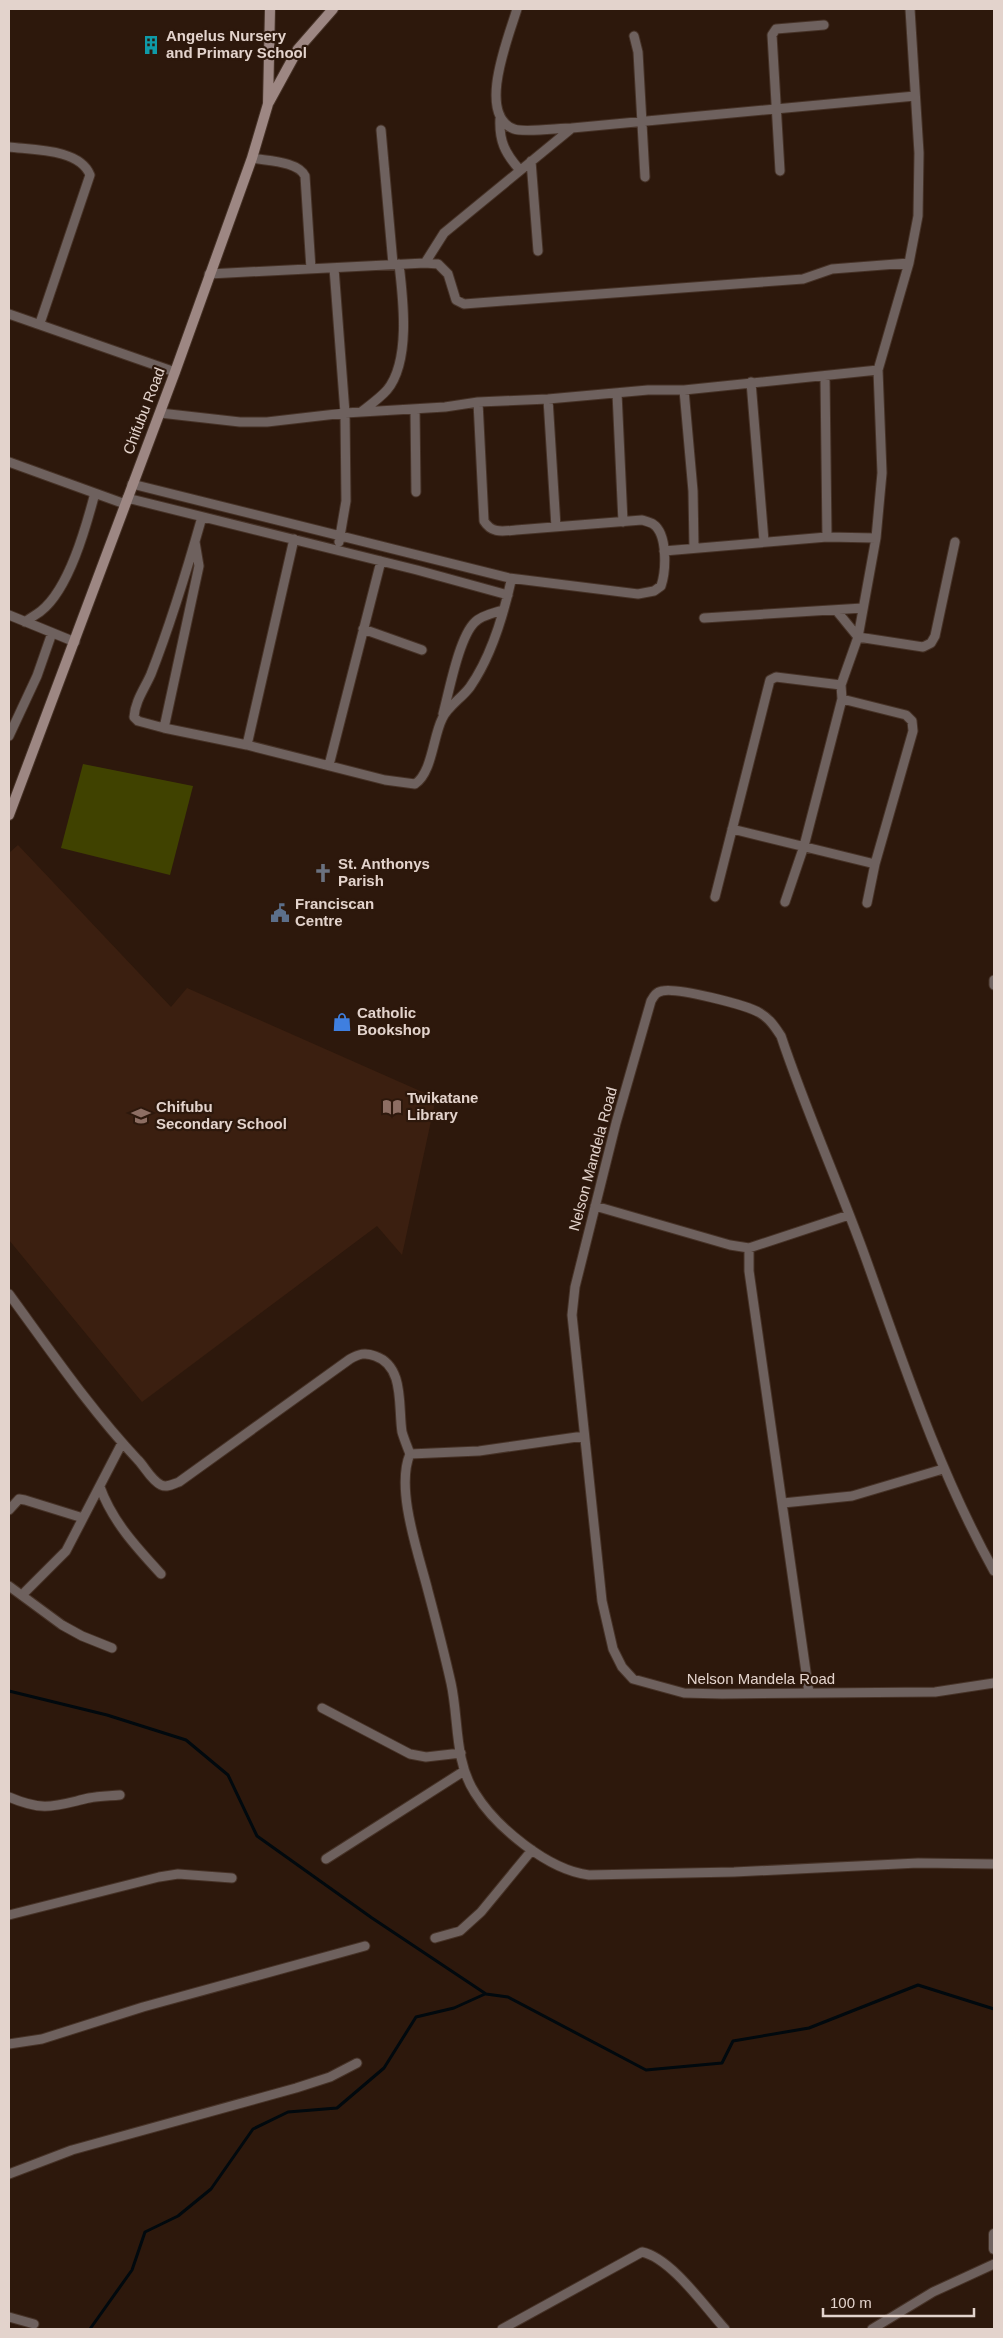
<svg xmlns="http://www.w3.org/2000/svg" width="1003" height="2338" font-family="Arial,sans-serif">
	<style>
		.built { fill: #3b1f10 }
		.green { fill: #404200 }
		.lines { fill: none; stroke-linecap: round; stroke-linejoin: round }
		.stream { stroke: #01090e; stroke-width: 3 }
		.minor-casing { stroke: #463227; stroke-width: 11 }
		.tertiary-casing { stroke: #463227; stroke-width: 12 }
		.secondary-casing { stroke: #463227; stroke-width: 12 }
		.minor { stroke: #6e615e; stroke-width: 9 }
		.tertiary { stroke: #6e615e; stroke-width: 10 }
		.secondary { stroke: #9d8783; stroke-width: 10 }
		.labels { text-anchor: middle; stroke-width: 4.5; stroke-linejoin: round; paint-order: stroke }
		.poi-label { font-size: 15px; font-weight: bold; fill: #e3d3cc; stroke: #2d180c; text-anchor: start }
		.street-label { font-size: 15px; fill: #e3d3cc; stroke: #2d180c }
	</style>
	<rect width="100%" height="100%" fill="#2d180c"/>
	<!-- built -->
	<path class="built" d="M18,845L171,1007L187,988L436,1098L402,1255L377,1226L142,1402L9,1240V853Z"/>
	<!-- green -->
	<path class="green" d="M83,764L193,786L170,875L61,848Z"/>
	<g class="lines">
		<!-- stream -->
		<path class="stream" d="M9,1691L107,1715L186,1740L228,1775L257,1836L372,1918L486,1994L508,1997L646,2070L722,2063L733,2041L809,2028L918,1985L994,2009
			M90,2329L132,2270L145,2232L178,2216L211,2189L253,2129L288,2112L337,2108L384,2068L416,2017L454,2008L485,1994"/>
		<!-- minor casing -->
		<g class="minor-casing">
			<path id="minor" d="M517,9C509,36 476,115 514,129C524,133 559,128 572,128
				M634,36L638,52L645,177
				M500,119C499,141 505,153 519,169
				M381,130L393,264
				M9,147C34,150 80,149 90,175L40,323
				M252,158C267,161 298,161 305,176L311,269
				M531,161L538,251
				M780,171L772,35L776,29L824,25
				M425,263L444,233L572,128L915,96
				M334,268L345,413L346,501L339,542
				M209,274L425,263L438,264L448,274L456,300L464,304L803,279L832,269L909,263
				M9,314L175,372
				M825,377L827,537
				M751,382L764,541
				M684,390L693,491L694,548
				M617,393L623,522
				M548,399L556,527
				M415,409L416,492
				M361,412C370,405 380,398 387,390C411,361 403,298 399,264
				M160,413L240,422H267L345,413L445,407L478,402L548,399L648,390H684L878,370
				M9,462L125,504
				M132,484L509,578L638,594L654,591L661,586C666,571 668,534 653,524C650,522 645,521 642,520L516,530C503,531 492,534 484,521L478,402
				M127,498L417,570L508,595
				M202,517C187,570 171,623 151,674C145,688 135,701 134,717L138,721L164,728L247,745L385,780L415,784C432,773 433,737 442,719C447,707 462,698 470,687C491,657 503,617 511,581L509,578
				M664,551L827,537L876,538
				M836,610L858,637L923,647L931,643L935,636L955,542
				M9,615L75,642
				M704,618L863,608
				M25,622C30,618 36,615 41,611C69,589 86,527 95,493
				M363,629L422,650
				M842,699L906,715L912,721L913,731L875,864L867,903
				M443,714C449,692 459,637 475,622C482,615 494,613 503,610
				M164,728L199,566L195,542
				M9,736L37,676L52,633
				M247,745L294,539
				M329,765L381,561
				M732,829L875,864
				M715,897L770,680L776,677L841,685
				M785,902L804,846L842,699L841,685L858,637L876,538L882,473L878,370L909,263L918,216L919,153L910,9
				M994,980V985
				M595,1206L730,1245L749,1248V1271L809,1693
				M749,1248L849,1215
				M9,1294C50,1350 90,1409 138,1460C145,1467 151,1480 161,1485C167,1488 173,1484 179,1482L350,1359C359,1354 365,1352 375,1356C405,1366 398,1407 402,1432C404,1439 407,1446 410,1454C395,1489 419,1555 428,1591C436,1621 444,1652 451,1683C459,1719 454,1761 475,1793C496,1827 548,1870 589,1875L734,1872L918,1863L994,1864
				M410,1454L479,1451L584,1436
				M100,1487C112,1521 137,1548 161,1574
				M783,1503L852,1496L943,1469
				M9,1510L19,1499L25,1500L83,1518
				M994,1571C939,1472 904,1365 866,1259C839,1184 806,1111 781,1036C775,1027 770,1019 760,1013C747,1005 676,987 662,991C656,992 654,996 651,1001L616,1123L575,1287L572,1315L602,1601L613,1649L622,1667L633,1679L684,1693L722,1694L935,1692L994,1683
				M9,1586L62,1625L82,1636L112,1648
				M22,1595L66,1551L122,1443
				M322,1708L410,1754L426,1757L461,1753
				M9,1797C44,1812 54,1806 89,1798C99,1796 110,1796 120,1795
				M326,1859L464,1771
				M9,1915L159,1877L178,1874L232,1878
				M435,1938L460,1931L481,1912L532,1850
				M9,2044L42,2039L143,2007L365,1946
				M9,2174L72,2150L296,2088L330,2077L357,2063
				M9,2317L34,2324
				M502,2329L642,2252C671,2258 705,2307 725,2329
				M872,2329L933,2292L994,2264"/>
		</g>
		<!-- tertiary casing -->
		<g class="tertiary-casing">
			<path id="tertiary" d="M994,2234V2249"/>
		</g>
		<!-- secondary casing -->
		<g class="secondary-casing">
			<path id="secondary" d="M269,102L298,49L333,9
				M9,815L175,372L252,158L268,104L270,9"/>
		</g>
		<!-- minor -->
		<use href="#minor" class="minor"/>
		<!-- tertiary -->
		<use href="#tertiary" class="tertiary"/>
		<!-- secondary -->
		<use href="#secondary" class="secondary"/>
	</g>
	<!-- icons -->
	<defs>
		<g id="building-bare" transform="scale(1.5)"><path d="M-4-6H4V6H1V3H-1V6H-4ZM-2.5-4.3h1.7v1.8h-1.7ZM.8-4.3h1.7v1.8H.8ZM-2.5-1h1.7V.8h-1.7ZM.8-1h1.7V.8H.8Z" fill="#0f9aa8" stroke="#2d180c" stroke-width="2.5" paint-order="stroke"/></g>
		<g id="church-bare" transform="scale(1.5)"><path d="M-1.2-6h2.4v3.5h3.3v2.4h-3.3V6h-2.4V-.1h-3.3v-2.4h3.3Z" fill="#6b7280" stroke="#2d180c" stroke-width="2.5" paint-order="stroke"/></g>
		<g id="civic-bare" transform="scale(1.5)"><path d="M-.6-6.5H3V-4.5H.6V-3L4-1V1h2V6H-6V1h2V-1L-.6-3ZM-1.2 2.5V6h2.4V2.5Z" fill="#5c6f8a" stroke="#2d180c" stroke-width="2.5" paint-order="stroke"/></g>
		<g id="shop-bare" transform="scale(1.5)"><path d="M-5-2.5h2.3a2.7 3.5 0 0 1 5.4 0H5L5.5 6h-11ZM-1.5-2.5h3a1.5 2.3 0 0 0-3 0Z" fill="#3f7fe0" stroke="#2d180c" stroke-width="2.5" paint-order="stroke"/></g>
		<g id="library-bare" transform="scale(1.5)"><path d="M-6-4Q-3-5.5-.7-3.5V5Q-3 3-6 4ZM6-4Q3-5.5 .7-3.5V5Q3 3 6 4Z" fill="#8d6e63" stroke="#2d180c" stroke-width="2.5" paint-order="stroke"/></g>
		<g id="school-bare" transform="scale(1.5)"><path d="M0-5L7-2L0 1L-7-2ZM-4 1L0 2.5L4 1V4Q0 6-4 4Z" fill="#8d6e63" stroke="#2d180c" stroke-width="2.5" paint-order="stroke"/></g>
	</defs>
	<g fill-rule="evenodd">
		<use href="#building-bare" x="151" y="45"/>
		<use href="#church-bare" x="323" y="873"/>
		<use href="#civic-bare" x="280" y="913"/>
		<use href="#shop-bare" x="342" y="1022"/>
		<use href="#library-bare" x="392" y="1107"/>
		<use href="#school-bare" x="141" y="1116"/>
	</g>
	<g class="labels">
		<!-- poi labels -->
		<g class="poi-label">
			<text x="166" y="41">Angelus Nursery<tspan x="166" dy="17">and Primary School</tspan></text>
			<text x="338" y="869">St. Anthonys<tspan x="338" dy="17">Parish</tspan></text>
			<text x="295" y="909">Franciscan<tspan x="295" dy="17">Centre</tspan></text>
			<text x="357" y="1018">Catholic<tspan x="357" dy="17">Bookshop</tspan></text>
			<text x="407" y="1103">Twikatane<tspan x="407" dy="17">Library</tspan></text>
			<text x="156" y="1112">Chifubu<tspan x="156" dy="17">Secondary School</tspan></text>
		</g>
		<!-- street labels -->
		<g class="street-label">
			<text transform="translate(144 411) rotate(-69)" y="5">Chifubu Road</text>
			<text transform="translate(593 1159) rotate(-75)" y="5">Nelson Mandela Road</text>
			<text x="761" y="1684">Nelson Mandela Road</text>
		</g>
	</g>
	<!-- border -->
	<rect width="1003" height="2338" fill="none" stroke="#e3d3cc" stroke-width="20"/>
	<!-- scale -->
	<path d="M823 2308v8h151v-8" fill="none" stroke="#e3d3cc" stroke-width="2.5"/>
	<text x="830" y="2308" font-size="15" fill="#e3d3cc" stroke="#2d180c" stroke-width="4" paint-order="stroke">100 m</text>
</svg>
